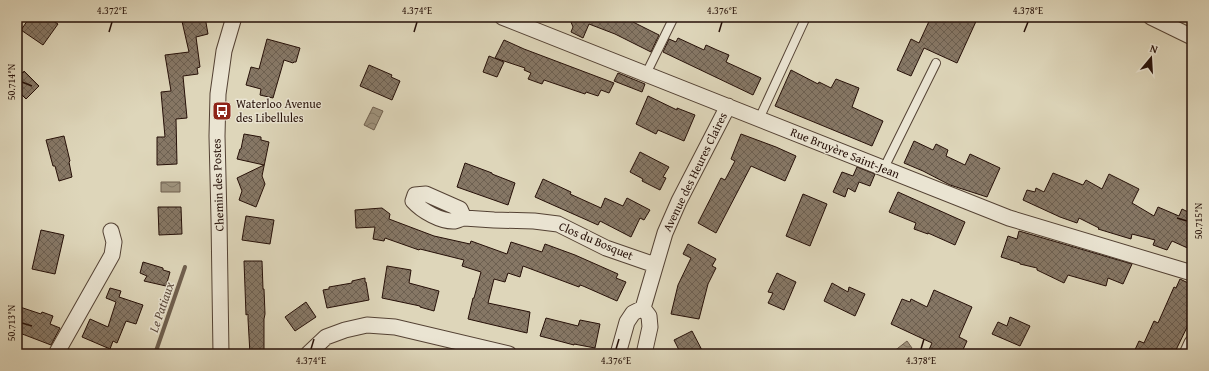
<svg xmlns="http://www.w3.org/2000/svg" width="1209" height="371" font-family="'Gentium Book Plus',serif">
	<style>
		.water { fill: url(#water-waves); stroke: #6f5f4e }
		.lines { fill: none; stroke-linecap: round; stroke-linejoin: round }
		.stream { stroke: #6f5f4e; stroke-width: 4 }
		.building { fill: url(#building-cross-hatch); stroke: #261008 }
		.lane-casing { stroke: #544234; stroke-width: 10 }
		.street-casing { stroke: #544234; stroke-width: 17 }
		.lane { stroke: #eae4d2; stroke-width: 8 }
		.street { stroke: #eae4d2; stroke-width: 15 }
		.ticks { fill: none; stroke: #261008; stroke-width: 1.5 }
		.labels { text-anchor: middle; stroke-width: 3; stroke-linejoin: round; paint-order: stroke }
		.poi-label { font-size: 12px; fill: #261008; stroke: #eae4d2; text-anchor: start }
		.street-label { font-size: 12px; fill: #261008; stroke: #eae4d2 }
		.water-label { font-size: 13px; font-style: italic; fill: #5c4b3d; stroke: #eae4d2 }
		.neatline { fill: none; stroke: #261008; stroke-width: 1.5 }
		.ticks-label { font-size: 10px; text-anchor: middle; fill: #261008 }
	</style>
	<defs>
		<pattern id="water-waves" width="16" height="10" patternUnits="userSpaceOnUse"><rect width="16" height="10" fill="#9f937d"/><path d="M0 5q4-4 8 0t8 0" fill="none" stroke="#817764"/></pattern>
		<pattern id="building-cross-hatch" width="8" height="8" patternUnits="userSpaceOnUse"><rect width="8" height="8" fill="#867765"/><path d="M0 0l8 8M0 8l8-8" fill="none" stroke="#6d6051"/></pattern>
	</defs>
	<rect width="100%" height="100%" fill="#ded6ba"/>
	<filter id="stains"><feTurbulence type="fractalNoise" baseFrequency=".005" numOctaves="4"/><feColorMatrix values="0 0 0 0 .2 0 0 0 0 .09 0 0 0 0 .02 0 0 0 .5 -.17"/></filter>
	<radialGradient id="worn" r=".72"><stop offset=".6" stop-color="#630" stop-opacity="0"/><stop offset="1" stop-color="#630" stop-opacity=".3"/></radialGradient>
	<!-- water -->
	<path class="water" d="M373,107L383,111L374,130L364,125Z
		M161,182H180V192H161Z
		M907,341L912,348L903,354H894L893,352Z"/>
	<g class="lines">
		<!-- stream -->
		<path class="stream" d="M155,354L185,267"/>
	</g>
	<!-- building -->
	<path class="building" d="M30,17H48L58,24L43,45L21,30Z
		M181,17H205L208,34L196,37L200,67L197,68L198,74L183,76L187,118L176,119L177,164L157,165V137H165L161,92L171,91L165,55L189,52Z
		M574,17H636L633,22L659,35L651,52L615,34L589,24L583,38L571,32L573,27L571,22L578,19Z
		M931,17H978L957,63L924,48L911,76L897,70L911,39L919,43Z
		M678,38L704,50L706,45L717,50L729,55L726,62L761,78L753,95L663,52L669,39L676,42Z
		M267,39L300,48L296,62H294L293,63L284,60L273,98L260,95L261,89L246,85L251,67L259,69Z
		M504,40L524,49L614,83L609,93L601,90L598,96L586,92L585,94L544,80L542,84L528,79L531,73L524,70L525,68L495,58Z
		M489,56L504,62L497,77L483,72Z
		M369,65L392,75L391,77L400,81L392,100L360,86Z
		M17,68L23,73L24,71L39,86L26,99L17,90Z
		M791,70L818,84L819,82L831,88L836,79L859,88L852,107L883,121L872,146L775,106Z
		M618,73L645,84L642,92L614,81Z
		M648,96L677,110V108L695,115L684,141L658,130L656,134L636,124Z
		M244,134L261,137V140L269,142L262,176L265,184L256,207L239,200L242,191L237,178L264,165L237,159L240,149H241Z
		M741,134L776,147L796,156L785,181L751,166L716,233L698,223L721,178L725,180L735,161L731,159Z
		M64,136L70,161L69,162L72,177L59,181L55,166H53L46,140Z
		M914,141L933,150L936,144L948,150L946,156L965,165L970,154L1000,168L987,197L950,185L923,171L904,163Z
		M640,152L669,167L663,177L666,178L660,190L642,181L643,179L630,172Z
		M465,163L492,173V174L515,183L508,205L457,187Z
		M857,167L875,174L870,186L859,182L855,192L848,188L845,197L833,192L842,172L853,176Z
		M1053,173L1083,185L1086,180L1102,189L1109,174L1139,189L1132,203L1154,216L1158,207L1179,216L1182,209L1192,214V250L1172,241L1167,250L1153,245L1155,240L1132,234L1131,239L1098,229L1099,228L1079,218L1077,223L1060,217L1023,200L1027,190L1035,192L1036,188L1044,192Z
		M543,179L571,192L570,194L601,208L605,198L623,206L627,198L650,210L644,220L640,218L631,237L600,221L598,225L535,197Z
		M898,192L965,222L955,245L928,233V234L914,229L916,223L889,212Z
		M803,194L827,204L810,246L786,236Z
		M158,207H181L182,234L159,235Z
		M382,208L390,214L389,219L434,236L470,244L471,241L507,254L511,242L542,252L545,244L575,255L618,274L616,278L626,282L617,301L583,286L580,285L579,287L523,266L520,277L508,273L505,282L494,279L488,303L530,312L527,333L468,319L473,298H474L481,272L462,266L464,260L420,249L419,250L385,238L384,241L373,239L375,227L356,228L355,210Z
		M246,216L274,220L270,244L242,240Z
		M41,230L64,235L55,274L32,269Z
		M1019,231L1132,264L1123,284L1108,278L1106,286L1068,275L1064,283L1037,270V268L1020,264V263L1001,257L1008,236L1017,239Z
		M688,244L716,259L712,266L716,268L708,284L699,319L671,314L678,285L691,258L683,254Z
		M244,261H262L263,289H264L265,314L264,319V354H250L248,319V314L246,315Z
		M143,262L163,268V270L170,272L166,286L144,281L147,276L140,273Z
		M387,266L411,270L409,283L439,291L434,311L420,307V306L382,298Z
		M777,273L796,282L784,310L768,303L773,293L768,292Z
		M365,278V282H366L369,300L327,308L323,290L329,289V287L352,283V281Z
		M1180,279L1192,285V317L1174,354H1133L1139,341L1144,343L1154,321L1158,323L1174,287L1176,288Z
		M832,283L848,292L849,287L865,294L855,316L824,301Z
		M110,288L121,291L119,297L143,305L136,324L126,321L117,343L113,341L110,349L82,337L90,319L108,327L116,302L106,298Z
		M934,290L972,307L959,337L967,341L961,354H927L932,343L891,324L902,299L910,302L911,299L927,307Z
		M306,302L316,317L295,331L285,317Z
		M17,306L41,314L42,312L53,316L50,324L60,328L51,345L17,332Z
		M1010,317L1030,326L1020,346L992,334L998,322L1007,326Z
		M546,318L578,326L580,320L600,324L595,348L574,344V345L540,336Z
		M692,331L704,354H681L674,340Z"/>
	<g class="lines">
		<!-- lane casing -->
		<g class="lane-casing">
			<path id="lane" d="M646,74L674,17
				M759,119L806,17
				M884,168L936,63"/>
		</g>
		<!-- street casing -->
		<g class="street-casing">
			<path id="street" d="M502,17L1009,218L1192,273
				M1151,17L1192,37
				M464,218C462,218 458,220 455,221C441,222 422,211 413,201L415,195L426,194L460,209L464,218L494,220L534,221L558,224L606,248L655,265
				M643,308L665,233L679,201L728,106
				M56,354L112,255L114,242L111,231
				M221,354L219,219L217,136L218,94L224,51L234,17
				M308,354L326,337L345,330L367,325L395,327L509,354
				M618,354L627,322L633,313L643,308L649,316L650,327L644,354
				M1187,354L1192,343"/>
		</g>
		<!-- lane -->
		<use href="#lane" class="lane"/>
		<!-- street -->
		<use href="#street" class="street"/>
	</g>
	<!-- ticks -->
	<path class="ticks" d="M109,32L112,22M414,32L417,22M719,32L722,22M1024,32L1028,22M22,82L32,86M1177,218L1187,221M22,323L32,326M311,349L314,339M616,349L619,339M921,349L924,339"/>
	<!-- icons -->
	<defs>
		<g id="bus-square" transform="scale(1)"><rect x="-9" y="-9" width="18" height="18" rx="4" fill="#8f2418" stroke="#eae4d2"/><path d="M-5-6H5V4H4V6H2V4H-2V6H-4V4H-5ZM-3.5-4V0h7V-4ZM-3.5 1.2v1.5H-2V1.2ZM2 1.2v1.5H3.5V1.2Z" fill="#fff"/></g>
	</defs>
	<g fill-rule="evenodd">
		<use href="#bus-square" x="222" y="111"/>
	</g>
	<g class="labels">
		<!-- poi labels -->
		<g class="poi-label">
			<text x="236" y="108">Waterloo Avenue<tspan x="236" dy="14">des Libellules</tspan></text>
		</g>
		<!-- street labels -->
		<g class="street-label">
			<text transform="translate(845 153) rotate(22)" y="4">Rue Bruyère Saint-Jean</text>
			<text transform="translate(695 172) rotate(-64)" y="4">Avenue des Heures Claires</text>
			<text transform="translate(218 185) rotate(-92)" y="4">Chemin des Postes</text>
			<text transform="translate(596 241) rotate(23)" y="4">Clos du Bosquet</text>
		</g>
		<!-- water labels -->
		<g class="water-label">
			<text transform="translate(161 307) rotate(-71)" y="5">Le Patiaux</text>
		</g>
	</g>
	<!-- margin -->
	<rect width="1209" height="371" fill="none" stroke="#ded6ba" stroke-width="44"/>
	<!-- north arrow -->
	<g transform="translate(1151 58) rotate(18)" stroke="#eae4d2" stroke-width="3" paint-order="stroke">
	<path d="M0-3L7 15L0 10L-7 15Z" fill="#261008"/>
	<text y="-6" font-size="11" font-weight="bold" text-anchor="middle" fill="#261008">N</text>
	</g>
	<rect x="22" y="22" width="1165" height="327" class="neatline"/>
	<g class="ticks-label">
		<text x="112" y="14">4.372°E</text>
		<text x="417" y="14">4.374°E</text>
		<text x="722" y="14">4.376°E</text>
		<text x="1028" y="14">4.378°E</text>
		<text transform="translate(11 82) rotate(-90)" y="4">50.714°N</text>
		<text transform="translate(1198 221) rotate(-90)" y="4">50.715°N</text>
		<text transform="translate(11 323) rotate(-90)" y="4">50.713°N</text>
		<text x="311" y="364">4.374°E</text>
		<text x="616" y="364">4.376°E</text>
		<text x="921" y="364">4.378°E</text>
	</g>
	<rect width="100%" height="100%" filter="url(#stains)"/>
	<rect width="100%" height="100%" fill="url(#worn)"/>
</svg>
